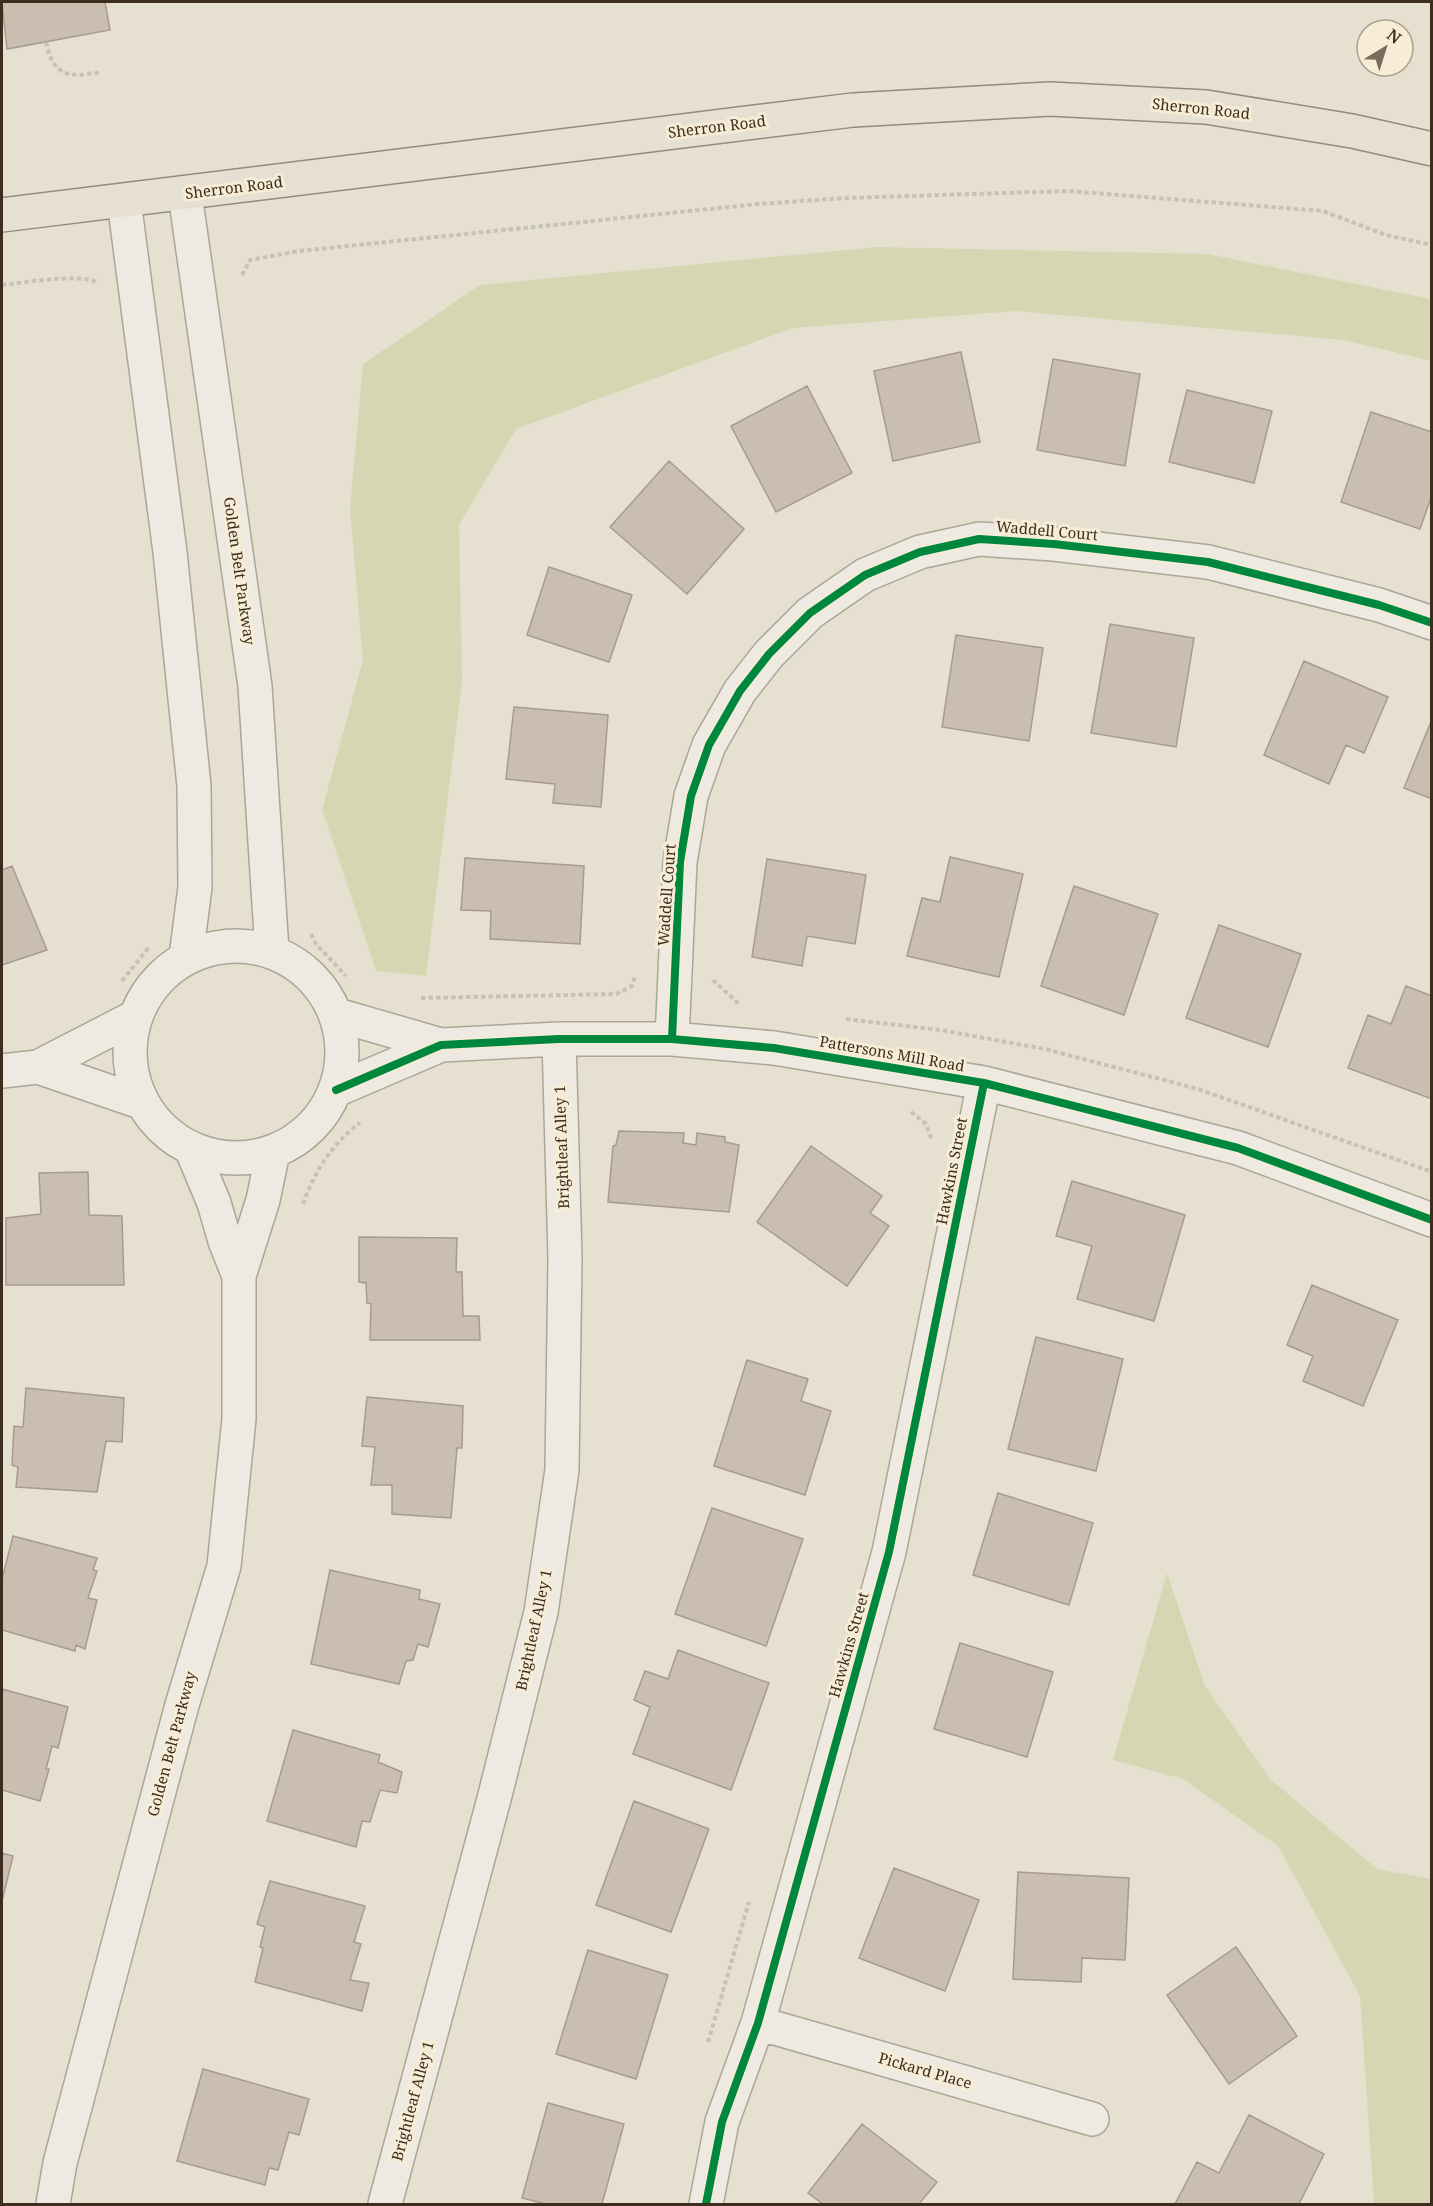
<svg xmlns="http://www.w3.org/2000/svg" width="1433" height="2206" font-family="'Noto Serif',serif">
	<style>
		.green { fill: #d6d7b2 }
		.building { fill: #cabeb0; stroke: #a79b8f; stroke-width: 1.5 }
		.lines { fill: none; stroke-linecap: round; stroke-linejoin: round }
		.minor-casing { stroke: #aca598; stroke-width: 36 }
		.major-casing { stroke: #918a7f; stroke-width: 36 }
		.path { stroke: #c7c1b8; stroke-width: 4; stroke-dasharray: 4.5 3; stroke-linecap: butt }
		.minor { stroke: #eeeae1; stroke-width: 33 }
		.major { stroke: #e6e0d3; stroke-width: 33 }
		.cycleway-casing { stroke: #f7edd6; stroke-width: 11 }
		.cycleway { stroke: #00873e; stroke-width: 8 }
		.labels { text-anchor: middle; stroke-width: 6; stroke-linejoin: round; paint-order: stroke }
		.street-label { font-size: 15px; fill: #3c2d1f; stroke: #f7edd6 }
	</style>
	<rect width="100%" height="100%" fill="#e6e0d0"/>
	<!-- green -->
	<path class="green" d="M877,247L1208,254L1431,299V361L1344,340L1016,311L793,328L516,429L459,525L462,682L426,976L376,971L322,810L363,660L350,509L363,364L480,285Z
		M1167,1573L1205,1686L1270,1779L1377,1869L1431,1879V2204H1374L1360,1996L1278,1846L1183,1779L1113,1760Z"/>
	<!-- building -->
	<path class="building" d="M2,2H105L110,30L7,49Z
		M961,352L980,442L893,461L874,371Z
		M1053,359L1140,374L1125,466L1037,450Z
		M807,386L852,473L776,512L731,426Z
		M1187,390L1272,411L1254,483L1169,462Z
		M1371,412L1432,432V495L1420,529L1341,502Z
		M669,461L744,529L687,594L610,527Z
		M549,567L632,595L609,662L527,635Z
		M1110,624L1194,638L1176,747L1091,733Z
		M956,635L1043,648L1029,741L942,727Z
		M1304,661L1388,697L1364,753L1346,745L1329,784L1264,755Z
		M514,707L608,715L601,807L553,803L555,784L506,779Z
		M1432,719V799L1404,788Z
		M950,857L1023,874L999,977L907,956L922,898L940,902Z
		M465,858L584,866L580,944L490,939L491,911L461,910Z
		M767,859L866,875L855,944L807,936L802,966L752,957Z
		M12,866L47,950L2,965V870Z
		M1074,886L1158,914L1124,1015L1041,986Z
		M1219,925L1301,954L1268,1047L1186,1018Z
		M1406,986L1432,996V1099L1348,1068L1368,1015L1391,1024Z
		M619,1131L684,1133L683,1143L696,1145L697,1133L725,1137V1142L739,1145L729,1212L608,1202L613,1146L616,1145Z
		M811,1146L882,1196L870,1213L889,1226L847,1286L757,1222Z
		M88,1172L89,1215L122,1216L124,1285H6V1218L41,1214L39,1173Z
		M1072,1181L1185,1215L1154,1321L1077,1299L1092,1246L1056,1236Z
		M359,1237L457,1238L456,1272H462L463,1316H479L480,1340H370L371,1304L367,1303L366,1283L359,1282Z
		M1312,1285L1398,1320L1363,1406L1303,1381L1313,1356L1287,1345Z
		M1036,1337L1123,1359L1096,1471L1008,1449Z
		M747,1360L808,1379L801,1401L831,1411L805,1495L714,1466Z
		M26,1388L124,1398L122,1442L106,1441L97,1492L16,1487L18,1467L12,1465L14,1426L23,1427Z
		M367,1397L463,1406L462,1448H457L451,1518L392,1514V1485H371L375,1447L362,1446Z
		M998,1493L1093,1523L1069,1605L973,1575Z
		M712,1508L803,1539L766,1646L675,1614Z
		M13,1536L97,1558L93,1570L97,1571L88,1598L97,1600L85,1649L76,1645L75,1651L2,1630V1579Z
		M330,1570L420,1590L419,1599L440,1604L428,1647L418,1644L413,1660L406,1661L399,1684L311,1664Z
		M960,1643L1053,1672L1027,1757L934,1729Z
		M678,1650L769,1683L731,1790L633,1754L650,1707L634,1700L645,1671L668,1679Z
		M2,1689L68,1707L58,1748L52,1746L46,1769H49L40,1801L2,1790Z
		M293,1730L380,1755L378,1762L402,1772L397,1793L380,1790L370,1822L362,1821L356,1847L267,1821Z
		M634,1801L709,1829L671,1932L596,1905Z
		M2,1853L13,1856L2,1901Z
		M894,1868L979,1900L945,1991L859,1958Z
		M1018,1872L1129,1878L1125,1960L1082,1958L1081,1982L1013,1979Z
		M270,1881L365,1906L354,1942L361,1944L350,1980L369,1983L362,2011L255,1982L263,1948L260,1947L265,1927L257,1924Z
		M1236,1947L1297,2036L1229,2084L1167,1995Z
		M588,1950L668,1975L636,2079L556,2054Z
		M203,2069L309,2099L299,2135L289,2132L278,2170L269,2168L265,2185L177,2161Z
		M548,2103L624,2124L602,2204H546L522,2198Z
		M1249,2115L1324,2154L1299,2204H1175L1197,2162L1219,2173Z
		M862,2124L937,2182L919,2204H823L808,2193Z"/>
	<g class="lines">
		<!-- minor casing -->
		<g class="minor-casing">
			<path id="minor" d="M185,194L255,686L272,951
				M124,201L170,552L194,786L195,887L186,957
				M130 1052a106 106 0 1 1 212 0a106 106 0 1 1-212 0Z
				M337,1015L441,1045
				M672,1039L680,862L691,796L709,745L740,691L769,654L810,613L865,575L920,552L979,539L1054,544L1208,562L1379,605L1432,623
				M38,1067L143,1103
				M2,1071L38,1067L135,1017
				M336,1090L441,1045L559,1039H672L774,1048L984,1083L1238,1148L1432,1220
				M191,1148L214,1203L225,1241L239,1276
				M758,2023L1092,2119
				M53,2204L60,2163L182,1705L224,1566L239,1419V1276L263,1200L273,1152
				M385,2204L494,1799L541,1612L562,1470L565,1258L559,1039
				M706,2204L722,2122L758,2023L889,1552L984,1083"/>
		</g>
		<!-- major casing -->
		<g class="major-casing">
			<path id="major" d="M2,215L853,110L1050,99L1206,107L1352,131L1432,149"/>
		</g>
		<!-- path -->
		<path class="path" d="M46,42C54,79 70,77 102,72
			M242,275L250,260L299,251L758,204L846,198L1068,191L1323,211L1386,235L1432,245
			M2,285C22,283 79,273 96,282
			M311,934L316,944L346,976
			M713,980L740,1005
			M122,981L149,947
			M421,998L616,994L632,986L635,976
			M846,1019L940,1030L1045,1049L1198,1089L1432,1172
			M911,1112L926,1124L932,1141
			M303,1204C314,1173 332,1143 360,1123
			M708,2042L749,1902"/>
		<!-- minor -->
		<use href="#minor" class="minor"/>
		<!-- major -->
		<use href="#major" class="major"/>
		<!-- cycleway casing -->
		<g class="cycleway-casing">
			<path id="cycleway" d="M672,1039L680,862L691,796L709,745L740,691L769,654L810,613L865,575L920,552L979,539L1054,544L1208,562L1379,605L1432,623
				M336,1090L441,1045L559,1039H672L774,1048L984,1083L1238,1148L1432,1220
				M706,2204L722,2122L758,2023L889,1552L984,1083"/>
		</g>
		<!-- cycleway -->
		<use href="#cycleway" class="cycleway"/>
	</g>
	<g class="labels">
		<!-- street labels -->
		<g class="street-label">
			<text transform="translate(1201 109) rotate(6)" y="5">Sherron Road</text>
			<text transform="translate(717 127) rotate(-7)" y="5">Sherron Road</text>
			<text transform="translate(234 188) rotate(-7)" y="5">Sherron Road</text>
			<text transform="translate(1047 531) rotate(5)" y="5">Waddell Court</text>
			<text transform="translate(239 571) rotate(82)" y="5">Golden Belt Parkway</text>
			<text transform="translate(667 895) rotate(-86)" y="5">Waddell Court</text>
			<text transform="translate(892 1054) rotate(10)" y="5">Pattersons Mill Road</text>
			<text transform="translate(562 1147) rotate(-92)" y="5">Brightleaf Alley 1</text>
			<text transform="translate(952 1171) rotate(-79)" y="5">Hawkins Street</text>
			<text transform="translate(534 1630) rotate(-78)" y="5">Brightleaf Alley 1</text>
			<text transform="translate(849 1645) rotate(-74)" y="5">Hawkins Street</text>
			<text transform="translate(172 1744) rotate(-75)" y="5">Golden Belt Parkway</text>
			<text transform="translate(925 2071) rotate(16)" y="5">Pickard Place</text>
			<text transform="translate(413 2101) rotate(-75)" y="5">Brightleaf Alley 1</text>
		</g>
	</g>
	<!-- border -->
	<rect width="1433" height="2206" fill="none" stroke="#3c2d1f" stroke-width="6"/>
	<!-- north arrow -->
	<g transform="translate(1385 48) rotate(38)"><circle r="28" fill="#f7edd6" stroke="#aca08d" stroke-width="1.5"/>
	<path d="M0-4.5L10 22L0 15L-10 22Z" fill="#786c5d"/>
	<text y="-9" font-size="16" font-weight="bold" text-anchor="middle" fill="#3c2d1f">N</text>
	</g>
</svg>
